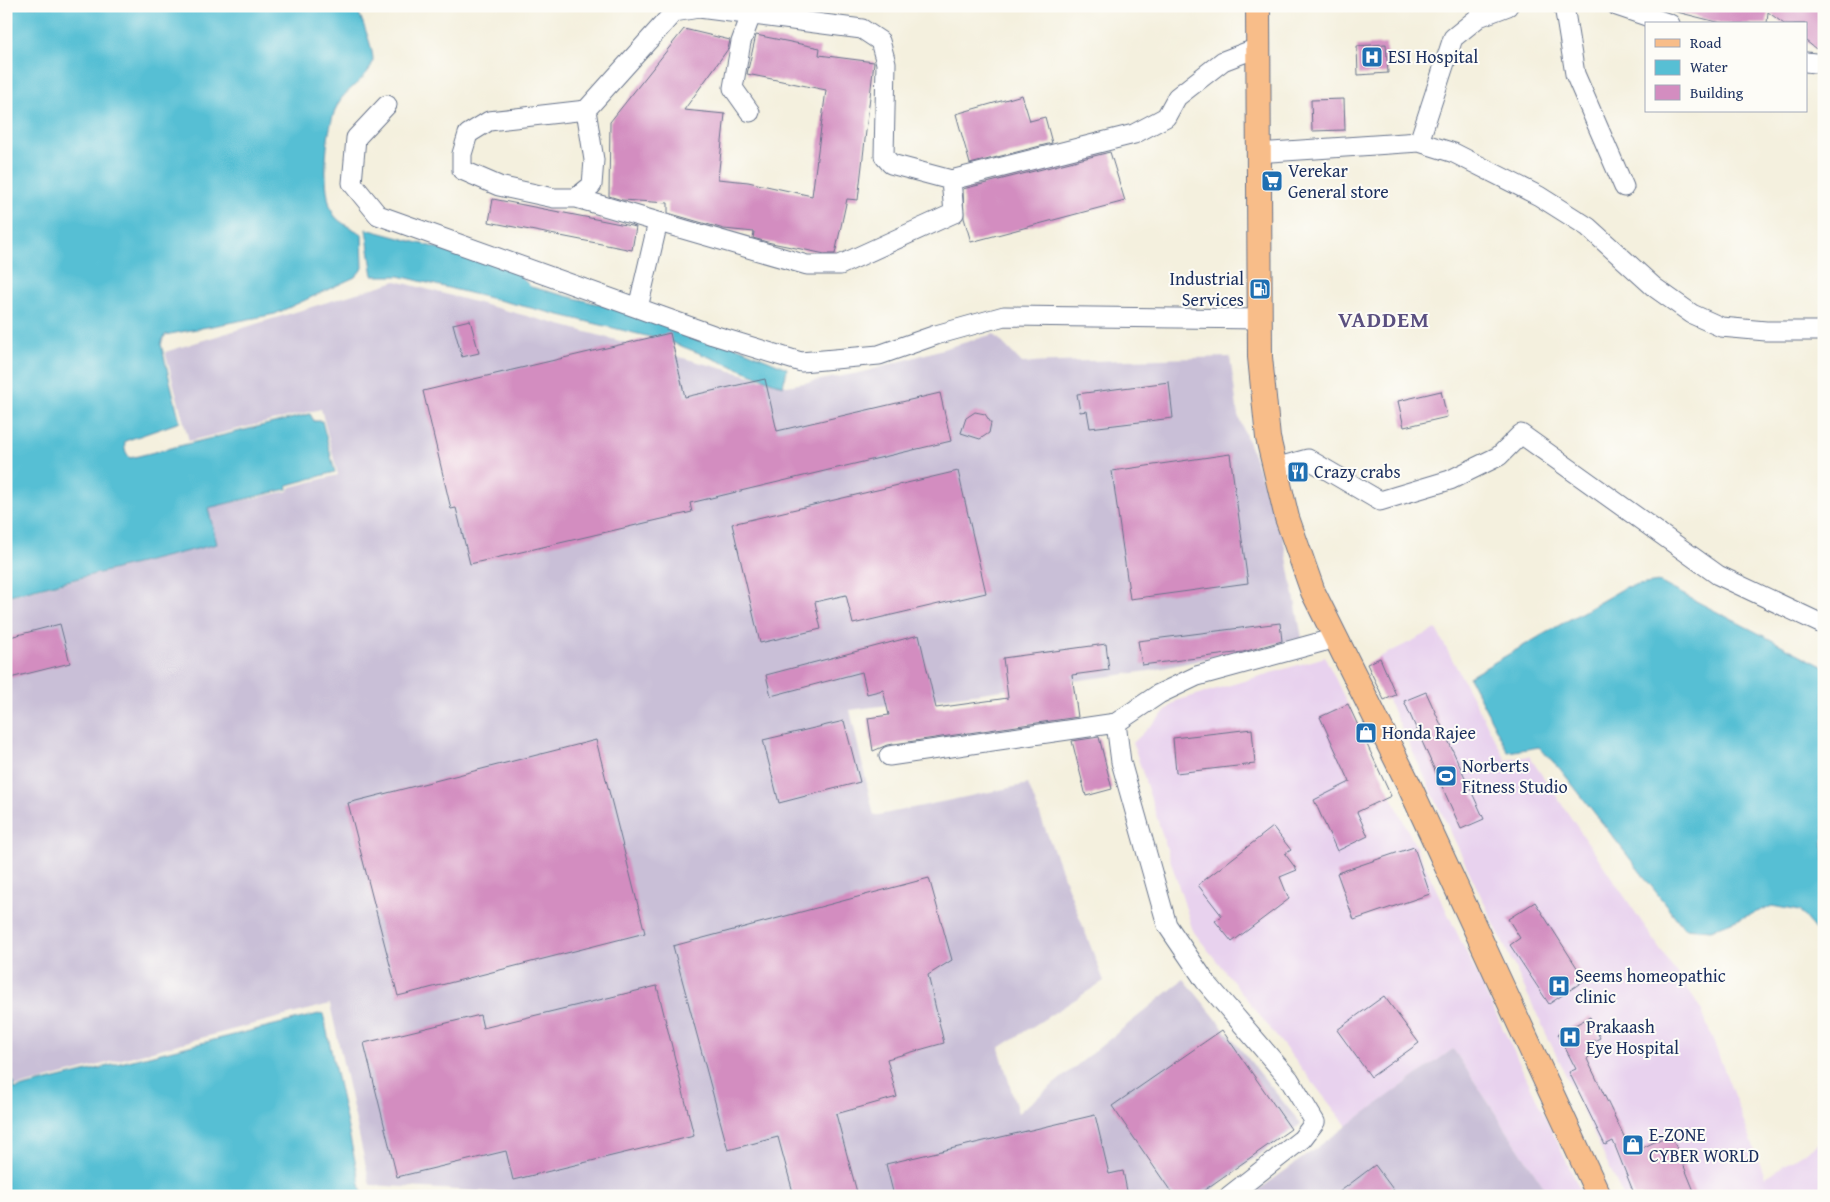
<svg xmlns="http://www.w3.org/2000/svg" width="1830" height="1202" font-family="'Gentium Book Plus',serif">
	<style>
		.built { fill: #e8d2ee }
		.industrial { fill: #c9bfd7 }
		.water { fill: #57bfd4; stroke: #397799 }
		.building { fill: #d38dc0 }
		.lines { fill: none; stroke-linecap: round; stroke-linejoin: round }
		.minor-casing { stroke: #67738b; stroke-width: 21 }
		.major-casing { stroke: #67738b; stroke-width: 26 }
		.minor { stroke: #fff; stroke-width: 19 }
		.major { stroke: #f8bd89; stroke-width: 24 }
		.labels { text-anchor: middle; stroke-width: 4; stroke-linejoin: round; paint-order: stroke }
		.poi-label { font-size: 18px; fill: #1b2f5e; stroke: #fdfcf7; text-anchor: start }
		.district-label { font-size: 22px; font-weight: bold; letter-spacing: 1px; fill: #5b5080; stroke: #fdfcf7 }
	</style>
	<rect width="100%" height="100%" fill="#fdfcf7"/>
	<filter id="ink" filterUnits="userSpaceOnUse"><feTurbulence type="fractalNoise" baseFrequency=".02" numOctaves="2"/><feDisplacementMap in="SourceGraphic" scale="10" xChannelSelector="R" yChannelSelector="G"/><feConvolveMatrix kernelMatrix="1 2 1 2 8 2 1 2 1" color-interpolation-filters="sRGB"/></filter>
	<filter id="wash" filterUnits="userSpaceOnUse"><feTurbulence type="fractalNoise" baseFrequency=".0096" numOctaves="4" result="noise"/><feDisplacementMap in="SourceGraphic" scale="20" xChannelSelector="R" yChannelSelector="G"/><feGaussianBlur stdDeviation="1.12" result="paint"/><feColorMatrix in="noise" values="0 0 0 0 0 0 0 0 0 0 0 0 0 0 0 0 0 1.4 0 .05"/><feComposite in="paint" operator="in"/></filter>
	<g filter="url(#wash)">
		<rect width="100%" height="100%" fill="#f4f0de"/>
		<!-- built -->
		<path class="built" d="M1436,629L1506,760L1529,756L1701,1009L1765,1177L1824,1140V1196H1623L1370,662Z
			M1325,657L1583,1196H1550L1453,1049L1347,1126L1193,931L1133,743L1176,701Z"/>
		<!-- industrial -->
		<path class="industrial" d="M396,281L787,386L864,372L994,334L1022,363L1230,357L1238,415L1282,531L1302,638L1149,671L850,710L874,816L1028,784L1104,981L999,1048L1018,1113L1184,979L1301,1124L1203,1196L529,1194L370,1185L330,1004L16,1087L6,1050V597L217,544L208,508L288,491L291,487L338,475L321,409L189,441L165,352Z
			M1453,1049L1544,1187L1531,1196H1250Z"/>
		<!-- water -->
		<path class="water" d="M6,6H356C361,17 374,50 373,61C370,76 350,87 341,99C325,120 320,192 334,215C339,223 354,229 362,234L363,268L355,277L275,314L165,335L161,344L180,422L125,441C124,448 125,452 130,458L310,414L314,421H322L335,472L288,485L287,489L208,508L217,544L6,596Z
			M366,229L512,268L531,287L692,328L787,368L783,386L671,342L399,276H373Z
			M1659,582L1824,667V940L1799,911L1772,906L1711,930L1684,928L1561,770L1539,747L1508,752L1469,677L1626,587Z
			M323,1013L362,1193L400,1196H6V1055L15,1089Z"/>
		<g id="blocks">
			<!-- building -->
			<path class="building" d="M1673,6H1824V39L1816,49L1806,41V24H1784L1768,12L1767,24H1725L1673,11Z
				M684,29L730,40L728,49L684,110L725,114L718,179L748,182L812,196L826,90L747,74L756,35L820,48L819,55L874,62L858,200L847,199L835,254H825L767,242L753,238L754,232L724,229L668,213V203L622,200L609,196L610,122Z
				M1386,44L1388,73L1358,75L1357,46Z
				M1022,95L1030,121L1045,117L1052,143L970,164L956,114Z
				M1344,99L1345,130L1312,131L1311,100Z
				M1110,152L1125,201L971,242L964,218L963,189Z
				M493,199L636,227L632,250L489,222Z
				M470,320L479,353L462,357L453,324Z
				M670,333L685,397L765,379L777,431L940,393L951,441L690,503L692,512L470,564L456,508L451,509L423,391Z
				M1169,382L1173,418L1090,428L1087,411L1080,412L1077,394Z
				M1441,391L1447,417L1404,427L1398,401Z
				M975,412L985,414L991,423L989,433L980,439L961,433L966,418Z
				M1230,454L1248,583L1130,599L1112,471Z
				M958,471L986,593L853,624L846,595L815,602L821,629L760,643L732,524Z
				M1280,623L1282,641L1243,652L1142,665L1138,641Z
				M60,624L70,663L6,679V638Z
				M919,635L936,708L1008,698L1003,658L1106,644L1109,670L1072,675L1078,717L887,745L873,751L868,718L889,715L883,690L867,694L862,672L771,696L766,675Z
				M1380,658L1396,695L1384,700L1367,664Z
				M1426,692L1484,819L1461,829L1404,701Z
				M1348,704L1391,796L1357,812L1368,836L1337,851L1314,800L1350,782L1320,717Z
				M844,721L860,782L779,803L763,740Z
				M1252,729L1255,764L1176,773L1173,738Z
				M1099,737L1112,789L1086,796L1072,741Z
				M596,740L645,933L398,996L348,803Z
				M1273,827L1291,850L1285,854L1297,870L1280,877L1289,899L1232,942L1215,921L1222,916L1198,885Z
				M1414,847L1430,894L1354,920L1337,873Z
				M929,878L952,960L928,975L944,1043L887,1059L897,1097L836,1114L858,1196H794L778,1137L728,1150L673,946Z
				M1535,902L1585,980L1549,1004L1510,945L1520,938L1508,919Z
				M657,986L694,1136L513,1180L506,1151L397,1177L364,1043L480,1015L483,1028Z
				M1384,996L1419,1043L1371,1077L1337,1030Z
				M1590,1017L1600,1038L1590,1043L1594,1052L1588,1055L1589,1057L1587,1059L1632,1153L1671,1134L1696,1196H1635L1613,1141L1605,1145L1569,1072L1576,1069L1558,1034Z
				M1222,1030L1291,1129L1196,1196H1174L1112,1106Z
				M1095,1115L1109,1174L1123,1171L1128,1196H894L886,1164Z
				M1375,1165L1398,1196H1334Z"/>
		</g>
	</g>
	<g filter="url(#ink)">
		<use href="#blocks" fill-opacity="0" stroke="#67738b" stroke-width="1"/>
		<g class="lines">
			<!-- minor casing -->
			<g class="minor-casing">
				<path id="minor" d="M1564,6L1575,74L1624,187
					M1617,6L1670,24
					M1806,62L1824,64
					M387,105L356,138L352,183L378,215L713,335L801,362L879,355L936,335L1004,316L1260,319
					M586,110L594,160L592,185L576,198H554L499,186L462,170V154L468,134L489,121L586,110L674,12L699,8L862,29L880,41L886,63L884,156L891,164L951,180L1134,134L1166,117L1177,97L1223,61L1257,48
					M750,112L733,88L741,42L751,15
					M1419,142L1453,38L1479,17L1508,6
					M1258,153L1419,142L1454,153L1539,196L1588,227L1654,287L1692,314L1721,327L1766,331H1824
					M576,198L807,265H840L954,213L951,180
					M638,308L658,222
					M1275,468L1308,459L1380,501L1450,480L1499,456L1521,434L1718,575L1824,625
					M889,756L1116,723
					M1229,1196L1302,1139L1315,1122L1289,1079L1205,981L1167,925L1121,762L1116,723L1159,694L1197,676L1336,638"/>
			</g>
			<!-- major casing -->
			<g class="major-casing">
				<path id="major" d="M1258,6L1260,357L1268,438L1287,518L1313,592L1408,783L1599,1196"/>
			</g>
			<!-- minor -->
			<use href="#minor" class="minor"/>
			<!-- major -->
			<use href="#major" class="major"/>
		</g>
	</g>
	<!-- icons -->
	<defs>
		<g id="hospital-square" transform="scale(1.125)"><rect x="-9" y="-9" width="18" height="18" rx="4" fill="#1f6fb2" stroke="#fdfcf7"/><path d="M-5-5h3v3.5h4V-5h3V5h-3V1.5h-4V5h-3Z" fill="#fff"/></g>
		<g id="supermarket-square" transform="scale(1.125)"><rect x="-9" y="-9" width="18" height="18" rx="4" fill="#1f6fb2" stroke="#fdfcf7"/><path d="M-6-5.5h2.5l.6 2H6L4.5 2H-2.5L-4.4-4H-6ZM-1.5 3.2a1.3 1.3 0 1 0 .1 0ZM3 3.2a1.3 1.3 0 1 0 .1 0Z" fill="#fff"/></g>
		<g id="fuel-square" transform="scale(1.125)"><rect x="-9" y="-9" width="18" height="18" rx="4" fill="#1f6fb2" stroke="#fdfcf7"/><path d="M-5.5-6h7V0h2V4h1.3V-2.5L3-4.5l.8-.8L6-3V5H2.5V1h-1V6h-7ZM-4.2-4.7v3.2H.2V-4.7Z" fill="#fff"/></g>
		<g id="restaurant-square" transform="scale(1.125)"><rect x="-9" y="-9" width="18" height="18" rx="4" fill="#1f6fb2" stroke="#fdfcf7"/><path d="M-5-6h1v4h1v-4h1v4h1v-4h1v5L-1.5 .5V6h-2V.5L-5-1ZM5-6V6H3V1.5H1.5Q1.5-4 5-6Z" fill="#fff"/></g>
		<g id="shop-square" transform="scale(1.125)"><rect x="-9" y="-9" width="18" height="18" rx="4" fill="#1f6fb2" stroke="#fdfcf7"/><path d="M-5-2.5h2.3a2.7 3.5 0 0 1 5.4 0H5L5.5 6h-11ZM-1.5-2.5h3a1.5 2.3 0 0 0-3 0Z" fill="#fff"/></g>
		<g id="stadium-square" transform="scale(1.125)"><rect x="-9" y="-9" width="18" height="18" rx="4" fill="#1f6fb2" stroke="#fdfcf7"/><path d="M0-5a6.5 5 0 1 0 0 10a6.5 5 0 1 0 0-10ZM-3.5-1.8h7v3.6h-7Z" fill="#fff"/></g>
	</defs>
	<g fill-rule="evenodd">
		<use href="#hospital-square" x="1372" y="57"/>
		<use href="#supermarket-square" x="1272" y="181"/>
		<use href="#fuel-square" x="1260" y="289"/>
		<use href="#restaurant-square" x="1298" y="472"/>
		<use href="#shop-square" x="1366" y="733"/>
		<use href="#stadium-square" x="1446" y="776"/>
		<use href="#hospital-square" x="1559" y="986"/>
		<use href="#hospital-square" x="1570" y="1037"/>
		<use href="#shop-square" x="1633" y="1145"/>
	</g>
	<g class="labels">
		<!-- poi labels -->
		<g class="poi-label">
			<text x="1388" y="63">ESI Hospital</text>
			<text x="1288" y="177">Verekar<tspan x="1288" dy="21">General store</tspan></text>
			<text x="1244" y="285" text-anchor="end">Industrial<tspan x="1244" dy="21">Services</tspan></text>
			<text x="1314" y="478">Crazy crabs</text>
			<text x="1382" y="739">Honda Rajee</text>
			<text x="1462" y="772">Norberts<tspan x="1462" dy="21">Fitness Studio</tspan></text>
			<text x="1575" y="982">Seems homeopathic<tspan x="1575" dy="21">clinic</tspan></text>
			<text x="1586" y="1033">Prakaash<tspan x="1586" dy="21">Eye Hospital</tspan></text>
			<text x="1649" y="1141">E-ZONE<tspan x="1649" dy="21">CYBER WORLD</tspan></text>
		</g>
		<!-- district labels -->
		<g class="district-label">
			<text x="1384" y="327">VADDEM</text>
		</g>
	</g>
	<!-- margin -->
	<rect width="1830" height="1202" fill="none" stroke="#fdfcf7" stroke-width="25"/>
	<!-- legend -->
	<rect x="1645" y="22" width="162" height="90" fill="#fdfcf7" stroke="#a3aaba"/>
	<rect x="1655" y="39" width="25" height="8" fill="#f8bd89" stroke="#a3aaba"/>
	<text x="1690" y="48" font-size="15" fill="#1b2f5e">Road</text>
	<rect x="1655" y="60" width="25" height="15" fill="#57bfd4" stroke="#a3aaba"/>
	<text x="1690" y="72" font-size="15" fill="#1b2f5e">Water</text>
	<rect x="1655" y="85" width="25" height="15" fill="#d38dc0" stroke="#a3aaba"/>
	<text x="1690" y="98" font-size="15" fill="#1b2f5e">Building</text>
</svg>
